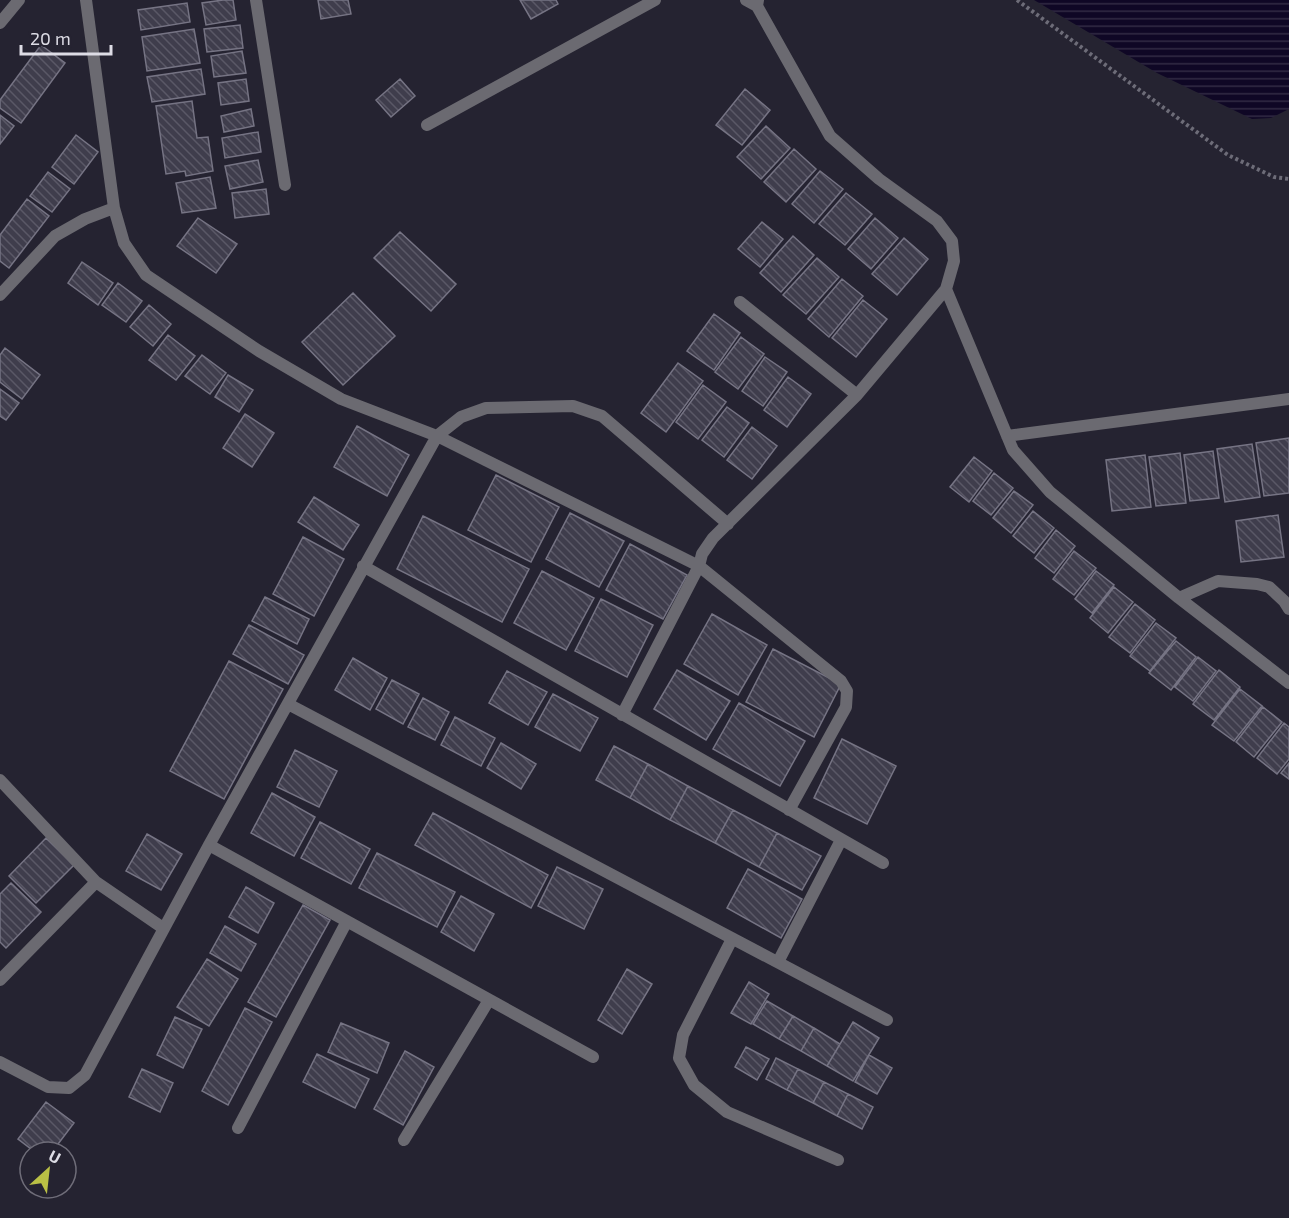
<svg xmlns="http://www.w3.org/2000/svg" width="1289" height="1218" font-family="'Exo 2',sans-serif">
	<style>
		.water { fill: url(#water-rules) }
		.building { fill: url(#building-back-hatch); stroke: #767484; stroke-width: 1.5 }
		.lines { fill: none; stroke-linecap: round; stroke-linejoin: round }
		.path { stroke: #6d6c78; stroke-width: 4; stroke-dasharray: 3 3; stroke-linecap: butt }
		.street { stroke: #6b6a71; stroke-width: 12 }
	</style>
	<defs>
		<pattern id="water-rules" width="6" height="5" patternUnits="userSpaceOnUse" patternTransform="scale(1.5)"><rect width="6" height="5" fill="#0f0725"/><path d="M0 2.5h6" fill="none" stroke="#322b44"/></pattern>
		<pattern id="building-back-hatch" width="6" height="6" patternUnits="userSpaceOnUse" patternTransform="scale(1.5)"><rect width="6" height="6" fill="#3f3d4c"/><path d="M-1 5l2 2M0 0l6 6M5-1l2 2" fill="none" stroke="#5a5866"/></pattern>
	</defs>
	<rect width="100%" height="100%" fill="#252331"/>
	<!-- water -->
	<path class="water" d="M1034,0H1289V109L1271,118L1252,119L1157,73Z"/>
	<!-- building -->
	<path class="building" d="M223,0H233L236,20L206,25L202,3Z
		M318,0H348L351,14L321,19Z
		M520,0H556L558,4L531,19Z
		M187,3L190,22L141,30L138,10Z
		M240,25L243,48L207,52L204,29Z
		M194,29L200,63L147,71L142,37Z
		M41,45L65,63L21,123L0,108V100Z
		M242,51L246,73L214,77L211,56Z
		M201,69L205,94L152,102L147,77Z
		M246,79L249,101L221,105L218,83Z
		M400,79L415,96L391,117L376,100Z
		M745,89L770,110L742,145L716,125Z
		M192,101L197,138L208,137L213,171L186,176L185,171L166,174L156,106Z
		M251,109L254,126L224,132L221,116Z
		M0,115L14,126L0,144Z
		M766,126L790,148L761,179L737,157Z
		M258,132L261,152L225,158L222,138Z
		M76,135L98,152L74,184L52,167Z
		M794,149L816,169L786,202L764,182Z
		M258,160L263,182L230,189L225,166Z
		M820,171L843,189L814,223L792,204Z
		M48,172L70,189L52,212L30,196Z
		M210,177L216,208L182,213L176,183Z
		M266,189L269,214L235,218L232,193Z
		M846,193L872,214L845,245L819,224Z
		M27,199L49,216L9,268L0,261V235Z
		M198,218L237,244L216,273L177,246Z
		M875,218L898,238L871,269L848,249Z
		M762,222L783,239L760,267L738,249Z
		M400,232L456,284L431,311L374,258Z
		M793,236L814,255L781,292L760,273Z
		M904,238L928,259L897,295L872,274Z
		M817,258L839,277L806,314L783,295Z
		M82,262L113,283L98,305L68,283Z
		M842,279L863,296L829,337L808,319Z
		M118,283L142,301L126,322L102,305Z
		M353,293L395,336L343,385L302,342Z
		M863,300L887,319L856,357L832,338Z
		M149,305L171,324L153,346L130,327Z
		M714,314L740,333L714,370L687,351Z
		M168,335L195,356L176,380L149,360Z
		M741,337L764,354L738,389L715,372Z
		M5,348L40,375L22,399L0,382V355Z
		M202,355L226,373L210,394L185,376Z
		M765,357L787,372L763,406L742,391Z
		M678,363L703,381L666,432L641,413Z
		M228,375L253,390L239,412L215,397Z
		M788,377L811,394L787,427L764,410Z
		M703,385L726,402L698,439L676,422Z
		M0,389L19,403L6,420L0,416Z
		M727,407L749,423L724,457L702,440Z
		M245,414L274,433L252,467L223,448Z
		M357,426L409,455L387,496L334,467Z
		M752,427L777,446L752,479L727,460Z
		M1289,438V493L1264,496L1256,443Z
		M1252,444L1260,497L1225,502L1217,449Z
		M1213,451L1219,498L1190,501L1184,455Z
		M1180,453L1186,503L1156,506L1149,457Z
		M1145,455L1151,507L1112,511L1106,460Z
		M974,457L992,471L969,502L950,487Z
		M994,473L1013,488L991,515L973,501Z
		M496,475L559,507L531,562L468,530Z
		M1014,491L1033,505L1011,533L993,518Z
		M314,497L359,525L343,550L298,522Z
		M1033,511L1054,528L1034,553L1013,536Z
		M570,513L624,541L599,587L546,559Z
		M1278,515L1284,557L1241,562L1236,521Z
		M423,516L529,569L502,622L397,569Z
		M1056,530L1075,546L1054,573L1035,558Z
		M303,537L344,559L314,616L273,594Z
		M630,544L687,575L663,619L606,590Z
		M1074,551L1096,568L1074,595L1053,579Z
		M542,571L594,598L566,650L514,623Z
		M1096,571L1114,585L1092,613L1075,599Z
		M1114,587L1133,602L1108,633L1090,618Z
		M265,597L309,619L297,644L252,621Z
		M601,599L653,625L627,677L575,651Z
		M1135,604L1155,620L1130,653L1109,637Z
		M712,614L767,645L738,695L684,664Z
		M1156,623L1176,638L1150,671L1130,656Z
		M249,625L304,655L288,684L233,654Z
		M1176,641L1196,657L1171,690L1149,673Z
		M773,649L841,684L814,737L746,702Z
		M1198,657L1216,671L1193,701L1175,687Z
		M353,658L387,678L370,710L335,690Z
		M229,661L283,689L224,799L170,771Z
		M677,670L730,701L706,740L654,709Z
		M1219,670L1240,687L1214,720L1193,704Z
		M507,671L547,692L528,725L489,703Z
		M392,680L419,694L403,724L376,709Z
		M1240,689L1262,706L1234,741L1212,725Z
		M553,694L598,718L580,751L535,727Z
		M423,698L449,712L435,740L408,727Z
		M739,703L805,741L780,786L713,749Z
		M1263,707L1282,722L1254,757L1236,742Z
		M455,717L495,738L481,766L441,745Z
		M1284,723L1289,727V759L1277,774L1257,758Z
		M842,739L896,766L867,824L814,798Z
		M501,743L536,764L521,789L487,768Z
		M614,746L648,764L630,798L596,780Z
		M295,750L337,771L319,807L277,787Z
		M1289,763V779L1281,773Z
		M648,764L688,786L670,820L630,798Z
		M688,786L733,810L715,843L670,820Z
		M272,793L315,817L294,856L251,833Z
		M733,810L777,833L759,867L715,843Z
		M433,813L548,875L531,908L415,845Z
		M320,822L370,849L351,884L301,858Z
		M777,833L821,856L802,890L759,867Z
		M147,834L182,854L161,890L126,871Z
		M46,838L74,865L36,903L9,876Z
		M377,853L455,892L437,927L359,888Z
		M557,867L603,889L584,929L538,906Z
		M748,869L802,899L781,938L727,908Z
		M11,883L41,912L6,948L0,942V894Z
		M246,887L274,903L258,933L229,917Z
		M461,896L494,914L474,951L441,932Z
		M303,905L330,920L276,1017L248,1002Z
		M225,926L256,944L241,971L210,953Z
		M207,959L238,979L209,1026L177,1007Z
		M627,969L652,984L622,1034L598,1020Z
		M749,982L769,994L751,1024L731,1013Z
		M767,1001L793,1016L779,1039L753,1024Z
		M245,1008L272,1022L228,1105L202,1091Z
		M793,1016L814,1028L801,1051L779,1039Z
		M175,1017L202,1029L183,1068L157,1055Z
		M853,1022L879,1038L853,1081L827,1066Z
		M341,1023L389,1043L377,1073L328,1052Z
		M814,1028L840,1044L827,1066L801,1051Z
		M746,1047L769,1059L757,1080L735,1067Z
		M405,1051L434,1067L403,1125L374,1109Z
		M317,1054L369,1079L355,1108L303,1082Z
		M869,1055L892,1068L877,1094L855,1082Z
		M776,1058L798,1069L787,1090L766,1079Z
		M142,1069L173,1083L160,1112L129,1097Z
		M798,1069L824,1082L813,1103L787,1090Z
		M824,1082L848,1094L837,1116L813,1103Z
		M848,1094L873,1107L862,1129L837,1116Z
		M46,1102L74,1123L52,1152H35L18,1139Z"/>
	<g class="lines">
		<!-- path -->
		<path class="path" d="M1017,0L1228,155L1274,177L1289,179"/>
		<!-- street -->
		<path class="street" d="M86,0L114,208L124,243L146,275L259,351L341,399L437,436L699,566L841,681L847,691L846,707L789,810
			M256,0L285,185
			M746,0L757,6
			M0,23L19,0
			M427,125L655,0
			M946,289L1013,450L1050,492L1179,598L1289,683
			M0,295L55,236L85,219L114,208
			M740,302L857,395
			M1007,436L1289,399
			M363,566L883,863
			M1179,598L1218,581L1257,584L1269,587L1284,601L1289,609
			M288,704L887,1020
			M622,715L699,566L702,554L713,538L857,395L946,289L954,261L952,241L937,221L879,179L830,136L757,6L758,0
			M0,780L96,882L163,928
			M209,845L593,1057
			M732,939L683,1035L679,1058L694,1085L727,1112L838,1160
			M778,962L841,840
			M0,980L96,882
			M0,1062L48,1087L69,1088L85,1075L209,845L437,436L461,417L486,408L573,406L602,416L728,524
			M238,1128L347,921
			M404,1140L489,1000"/>
	</g>
	<!-- north arrow -->
	<g transform="translate(48 1170) rotate(27)"><circle r="28" fill="#252331" stroke="#6f6d79" stroke-width="1.5"/>
	<path d="M0-4.5L10 22L0 15L-10 22Z" fill="#bac045"/>
	<text y="-9" font-size="16" font-weight="bold" text-anchor="middle" fill="#dddce5">U</text>
	</g>
	<!-- scale -->
	<path d="M21 45v9h90v-9" fill="none" stroke="#dddce5" stroke-width="3"/>
	<text x="30" y="45" font-size="18" fill="#dddce5" stroke="#252331" stroke-width="4.5" paint-order="stroke">20 m</text>
</svg>
